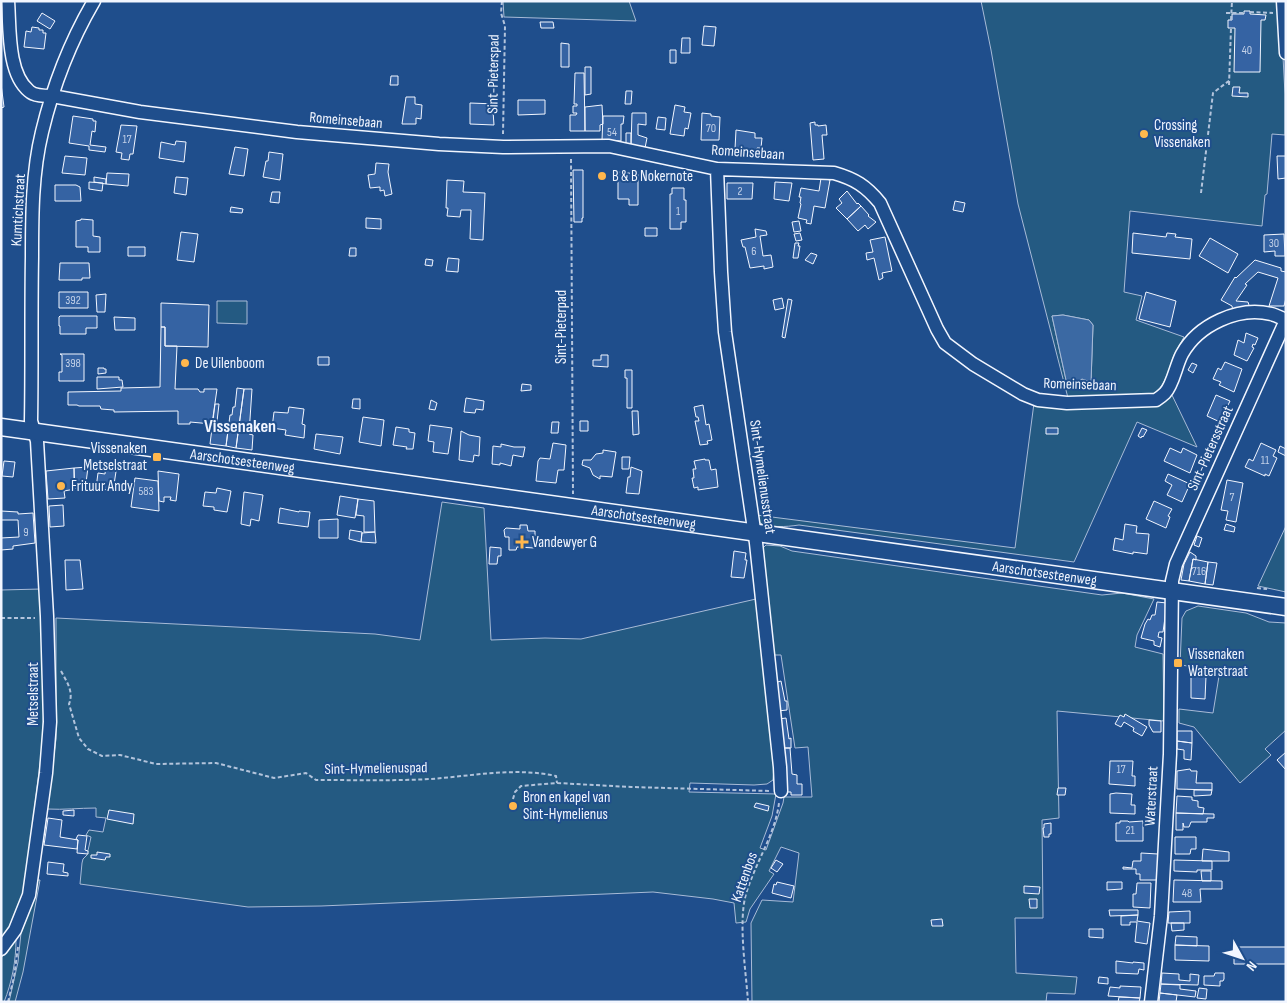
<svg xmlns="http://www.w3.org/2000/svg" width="1287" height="1003" font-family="'Sofia Sans Condensed',sans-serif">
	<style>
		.green { fill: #245a82; stroke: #a8bbd7; fill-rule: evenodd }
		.water { fill: #3b69a3; stroke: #a8bbd7 }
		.building { fill: #3563a3; stroke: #f2f6ff }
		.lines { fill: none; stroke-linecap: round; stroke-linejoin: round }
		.minor-casing { stroke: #f2f6ff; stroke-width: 15 }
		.major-casing { stroke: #f2f6ff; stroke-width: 19 }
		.path { stroke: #b3c4dc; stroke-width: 2; stroke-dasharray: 4 2.5; stroke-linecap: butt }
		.minor { stroke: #1f4e8c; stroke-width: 12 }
		.major { stroke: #1f4e8c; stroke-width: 16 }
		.poi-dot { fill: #ffb74d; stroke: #1f4e8c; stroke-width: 2 }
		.labels { text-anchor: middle; stroke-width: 4; stroke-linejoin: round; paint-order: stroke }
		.number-label { font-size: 12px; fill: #c3d1e8 }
		.street-label { font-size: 15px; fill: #f2f6ff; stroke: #1f4e8c }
		.poi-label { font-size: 15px; fill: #f2f6ff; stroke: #1f4e8c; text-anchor: start }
		.quarter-label { font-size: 18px; font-weight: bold; fill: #f2f6ff; stroke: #1f4e8c }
	</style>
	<rect width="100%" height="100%" fill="#1f4e8c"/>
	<!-- green -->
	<path class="green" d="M503,1H629L636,21L504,17Z
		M981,1H1280L1285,94V135L1272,134L1267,194L1265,195L1262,226L1130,211L1124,292L1142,296L1136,320L1184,337C1181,343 1177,349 1174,355C1168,371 1166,387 1150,396L1068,398L1018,204L991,50ZM1063,315L1089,320L1093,325L1091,382L1082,379L1068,389L1052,316Z
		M217,301H247V324L217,323Z
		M1170,391L1197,447L1137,422L1074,562L799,525C786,527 769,528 758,522L756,515L1015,548L1034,403L1155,404Z
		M442,502L484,508L491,640L545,638L581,639L756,599L774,769L773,780L767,784L754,785L690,783L689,792L776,794L772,816L760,848L766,850L783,803L784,797H812L808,747L795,748L781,655H771L762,549L766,545L780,546L792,551L1102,595L1122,593L1154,599L1137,635L1135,647L1163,654L1164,721L1057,711L1059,818L1042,820L1043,918H1015L1016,973L1077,977L1075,994L1047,993L1046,1002H752L751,923L762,900L793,902L799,853L781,847L769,871L774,874L750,909L746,922L736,923L734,903L713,899L653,892L321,906L248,907L80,884L82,863L83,859L87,855L91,837L86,835L89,830L103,832L106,818L96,817V808C79,808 64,810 47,809L56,739V618L375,634L420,640Z
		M1286,526V592L1258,586Z
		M41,589L44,704L42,748L24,893L18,913L1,942V590Z
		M1198,606L1246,613L1269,622L1286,623V730L1265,749L1271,755L1240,783L1194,727L1179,723V709L1213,713L1220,670L1180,665L1182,618L1186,611Z
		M36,880H40L23,972L15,1002H9L18,962L21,933L34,899Z
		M16,939C16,961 12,982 4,1002H1V958Z"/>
	<!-- water -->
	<path class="water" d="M1063,315L1089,320L1093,325L1091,382L1082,379L1068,389L1052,316Z"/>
	<!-- building -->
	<path class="building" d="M1244,11H1250V14L1266,15L1265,20H1261L1260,72H1234L1235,28H1228V20H1232V14H1244Z
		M42,13L55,21L50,29L37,21Z
		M540,22H553L554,28H541Z
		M704,26L716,27L714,46L702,45Z
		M32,27L39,28V30H43V33H46L44,49L24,47L26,31L31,32Z
		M682,38H690V53H681Z
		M561,43L569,44V67H561Z
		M670,50H676V63H670Z
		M585,67H591V94L585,95Z
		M575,73H584L585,131H570V115H576L577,113H573V106H577V104H574Z
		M391,76H398V85H390Z
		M1,84L4,107L1,108Z
		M1233,87H1240L1239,93H1248V97L1232,96Z
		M626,91H632L631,104H625Z
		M406,97H415V104L422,105L421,119L416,118V124H402Z
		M518,100H545V114L518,115Z
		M470,103L496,104L495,111H493L494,125L470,124Z
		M602,105L603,124L600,125V131H585V107Z
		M675,105L685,107L684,112L691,113L688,129L685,128L684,136L670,134Z
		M632,113H646V125L638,124V135L647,138L645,148L631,146Z
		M702,113L711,114V116L720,117L719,140H701Z
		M73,116L93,119V121H96L95,132L92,131L90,145L106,147L105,152L89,150V146L69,143Z
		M603,116H624L623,124H621V141L602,140Z
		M658,117L666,118L665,130L656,129Z
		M815,122V125H818V126L826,125L827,135H822L824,159L813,160L810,123Z
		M121,125L137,126L133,154H130L129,160L121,159L122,153L116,152Z
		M736,130L755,133V138H762L761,148H757V150L735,149Z
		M626,133H631V144H626Z
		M176,141L186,142L184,162L159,158L161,142L175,145Z
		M235,147L248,149L244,176L229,174Z
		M269,152L283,154L280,180L263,177L266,161H268Z
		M65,156L87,158L85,175L62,173Z
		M1277,156H1286V178L1278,179Z
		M376,163L389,164L388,172L392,194L385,196L384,190L380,191V187L370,188L368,175L375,174Z
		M573,170H583V218H582V222H574Z
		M618,172L638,174V205H629V199H618Z
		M107,173L129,174L128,186L106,184Z
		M94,177L106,179V184L94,182Z
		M176,177L188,178L186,195L174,193Z
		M821,178L830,180L825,208L814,206L811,224L806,223L807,220L798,218L801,204L800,203L801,197H799L801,188L819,191Z
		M447,180L464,181L463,192L485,193L483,240L470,239L471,210H461L460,217L447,216L448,208H446Z
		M89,182L103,183L102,191L89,189Z
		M775,182L792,183L789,201L774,199Z
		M727,183H753L752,199H727Z
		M55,185H76L80,187L81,201H55Z
		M672,188H684V200H686V222H681V229H670V194H672Z
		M847,191L857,204L858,203L861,206L847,219L836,208L842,203L839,199Z
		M272,192H280L279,203L270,202Z
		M955,201L965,203L963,212L953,210Z
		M861,206L869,215L868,216L876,222L868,229L865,225L858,231L847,219Z
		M231,207L243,209L242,213L230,212Z
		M366,218L381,219V229L366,228Z
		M81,219L93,220V236L100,237V252H88V247H76V221L81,220Z
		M799,221L801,231L794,232L792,222Z
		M645,228H657V236H645Z
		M755,229L766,231L767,235L760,236L763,256L771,255L773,267L764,269V266L750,268L745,247H743L741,240L756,237Z
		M181,232L198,234L194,262L177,260Z
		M800,233L802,240L796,241L794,234Z
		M1133,233L1166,237L1167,233L1176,234L1175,237L1192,239L1190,259L1132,253Z
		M1284,234L1285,256H1275V251L1264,252V235Z
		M885,237L892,271L882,273L883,278L879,280L874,258L867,260L866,253L873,252L870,240Z
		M1210,238L1238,254L1228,273L1199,256Z
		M795,243H799L798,246H800L798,258H793Z
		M128,247H145V256H128Z
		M350,248H356V256H349Z
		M811,253L817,255L813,264L805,260Z
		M448,258L459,259L458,272L446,271Z
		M426,259L433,260L432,266L425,265Z
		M1255,260L1281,268V271L1286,272V298L1284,306H1269L1278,278L1258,272L1245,284L1247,285L1236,301L1248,302L1250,308L1233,312L1232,306L1221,300L1235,277L1236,278Z
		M60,263H89L90,278H82V280H59Z
		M59,292H88V308H59Z
		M1146,292L1176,301L1170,327L1139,319Z
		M106,294L105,312H97L96,295Z
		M782,298L784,308L775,310L773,300Z
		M788,299L792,300L785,338L782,337Z
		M161,303L209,305L208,347L165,346V327H161Z
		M60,316H97V328H86V334H60V326H59V317Z
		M114,317L135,318V330H115Z
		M161,327H165V346H177L175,389H198L200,392H204V389H217L212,424L190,422V424H178V411L114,412V410L101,409L100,406H79L77,405H68V392L121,391V388L160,387Z
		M1246,333L1258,338L1255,345L1253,344L1252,347L1254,348L1247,361L1234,355L1238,340L1244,343Z
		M60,354H84V381H59V372H62V355Z
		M601,355H608V367L593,366V360H601Z
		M318,357H329V365H318Z
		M1225,362L1242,369L1234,392L1219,385L1221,382L1213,379L1218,368L1221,370Z
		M1192,363L1197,365L1193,373L1188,370Z
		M98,368H104V369H106V373L98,374Z
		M625,370H632V408H627V378H625Z
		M97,377H119V380H122L123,387L97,389Z
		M522,384L531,385V390L521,391Z
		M237,388L244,389L236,448L226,446L230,415H232L233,407H235Z
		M244,389H252L249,434L253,435L252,450L236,448Z
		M1216,395L1230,401L1220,422L1207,416Z
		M466,398L484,401L483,410L476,409L475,413L464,412Z
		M353,399H360V409L352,408Z
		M431,400L437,403L435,410L429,409Z
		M215,404H219L216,430L228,431L226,446L210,444Z
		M703,405L706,425L709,424L712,440L707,441L708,444L700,445L695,421H699L698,417H696L694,407Z
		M289,407L304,409L302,424L305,425L304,438L285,435L286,430L272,428L274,412L288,413Z
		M632,411H638L639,434L633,435Z
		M363,417L384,420L381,446L359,442Z
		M580,421H588V431H580Z
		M552,422H559L558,433H551Z
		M430,425L452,428L448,454L433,452L434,442L428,441Z
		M396,427L409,429V432L415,433L413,449H406L407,447L393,445Z
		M1046,428H1058V434H1046Z
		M1142,428L1147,430L1143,437L1142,436L1141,438L1138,436Z
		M461,431L469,435L480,437L479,456L474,455L473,462L459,460Z
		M316,434L343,437L340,454L314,449Z
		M553,443L566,445L564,470H558L556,483L536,481L538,461L540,458L550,459Z
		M1261,443L1276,450L1273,456L1277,458L1269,476L1265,474V476L1245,467L1249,459L1253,461Z
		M501,444L514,447H525L523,457L513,455L511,466L500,463V465L492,464L493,446L501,447Z
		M1280,446L1286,449V456L1278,452Z
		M1170,448L1181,453L1183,448L1197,455L1190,473L1164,461Z
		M603,450L616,452L612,477L600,476V479L593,475L590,468L582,465L583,460H591L596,454L603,453Z
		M622,457H630L629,469H622Z
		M705,459V460H709L711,470L716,469L718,487L698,490V487L694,488L692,478H694L693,469H696L694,461Z
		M4,461L15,462L13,477L2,476Z
		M106,464L117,465L113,491L96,488L98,473L105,474Z
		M88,467L86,483L74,484V468Z
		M631,467L642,471L639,494L626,493L628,477H630Z
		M74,468L75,489L64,491L65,498L48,499L46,471Z
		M158,471L179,474L176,501L170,500L171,497H164V502L159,501Z
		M1168,474L1190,484L1182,502L1167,495L1172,485L1165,481Z
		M135,478L158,481L159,511L131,507Z
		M1227,480L1243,483L1236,522L1226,520L1228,511L1221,510Z
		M217,488L231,491L227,512L214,510V507L203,506L205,492L216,493Z
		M244,492L263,495L259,521L251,519L250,526L241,524Z
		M340,496L358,499L355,518L337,515Z
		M358,499L374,501L375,532H364V516L356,515Z
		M1154,501L1172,509L1168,516L1170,517L1166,528L1146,519Z
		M63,505L64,526L50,527L49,506Z
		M280,508L299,512V511L310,512L308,527L278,523Z
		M1,511L18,512V514L33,513L35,543L13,546V549L1,550V538L19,537L18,520H1Z
		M338,519V538H319V520Z
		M1125,524L1137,526L1136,533L1149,534L1147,554L1133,552V554L1113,550L1115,538L1123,540Z
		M1226,524L1235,527L1234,532L1224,530Z
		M520,525H527L528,531H535V548L517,547L516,550H509V537H505L504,530L506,528L520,529Z
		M350,530L362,532L361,542L349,539Z
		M375,532L376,543L361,542L362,533Z
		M1197,536L1202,538L1199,547L1194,545Z
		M490,547L501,548V556H498L497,564H489Z
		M734,551L746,553L745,560H747L744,578L731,577Z
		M1190,552L1196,556V560L1193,559L1189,581L1181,580L1184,564Z
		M1193,559L1208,562L1205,584L1189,581Z
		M65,560H80L83,589L66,590Z
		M1208,562L1217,563L1213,585L1205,584Z
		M1157,602L1167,603L1163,632H1159L1158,637L1162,638L1160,647L1154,645V641L1141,638L1145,624L1148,619L1150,620L1152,615H1155Z
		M1191,676H1206L1205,699L1191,698Z
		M781,681L785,701H787V710L778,711L774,683Z
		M1125,714L1147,727L1142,736L1133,731L1134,728L1124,722L1121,727L1115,724L1120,715L1124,717Z
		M786,718L789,739L791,738V748H783L779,719Z
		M1149,720L1161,721V732H1153L1149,725Z
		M1177,731H1192V743L1177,741Z
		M1177,741L1192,743L1191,760L1184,759V750L1177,749Z
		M783,748H790L792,774L797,775V784H802V795H791V792H785Z
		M1286,752V770L1277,760Z
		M1110,761H1133L1132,776H1135V786L1109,784Z
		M1190,769L1191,771H1197L1196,783H1212V790L1177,789V771Z
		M1058,788H1066L1065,795H1057Z
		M1194,790H1212L1211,795L1194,796Z
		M1116,793L1132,794L1131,805H1135V814L1110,813V794Z
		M1177,796L1192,797V800L1198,801V807L1204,808L1203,814L1176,813Z
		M756,803L769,806L768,811L754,807Z
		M74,810V816L63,815V811Z
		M109,810L134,814L133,824L107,819Z
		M1176,813L1214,814V818H1207V822H1191L1189,827H1184L1183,823V830H1176Z
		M48,818L62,820L60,837L78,840L77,849L44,845Z
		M1120,821H1128L1129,822L1143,821V841H1116V823H1120Z
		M1051,823V834H1049V837H1044L1043,828H1044V824Z
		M78,835L87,836L85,850L88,851V854L77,853L78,840L76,839Z
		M1175,837H1196V849H1191L1190,854H1175Z
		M1203,849L1229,852V861H1202Z
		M97,852L110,854V857H106L105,860L91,858V855H97Z
		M1141,853L1158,854L1157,880H1140V874H1136V869H1123V867L1132,868L1133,861H1141Z
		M776,860L783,864L777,872L771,868Z
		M1174,860L1212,861V870H1197V872L1174,871Z
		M48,862L64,864L63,872L68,873V876L47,874Z
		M1201,871H1211V881H1202Z
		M1174,880L1222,881V889H1200L1201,902H1173Z
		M777,882L794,886L791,898L772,893L774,884L776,885Z
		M1107,882H1122V889L1107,890Z
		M1137,883H1151L1150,908L1133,907V894H1136Z
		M1024,886L1040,887L1039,894L1024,893Z
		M1029,899H1037V908H1030Z
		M1109,910H1138V915L1110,916Z
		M1190,911V923H1168L1169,912Z
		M1138,915L1137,921L1150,923L1147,944L1135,942L1137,922H1130V925H1121V916Z
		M942,919L943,926H932L931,920Z
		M1171,923H1184V930L1172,931Z
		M1089,929H1103V938L1089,937Z
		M1176,936L1197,937V946L1175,945Z
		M1175,945L1209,946V961L1175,960Z
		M1234,947H1286V964H1234Z
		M1116,961L1133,963V962L1144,963V970L1139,969L1138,974L1116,973Z
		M1162,973L1179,974V980L1190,981V974L1199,975L1198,985L1161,984Z
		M1215,973H1224V979L1223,981H1220V986L1204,985V976H1214Z
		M1099,977L1108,978V984L1098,983Z
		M1161,984L1180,985V989L1196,991L1195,997L1160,993Z
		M1120,986L1141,987L1140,998L1108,996L1110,987L1120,988Z
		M1199,988L1207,989L1206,999L1197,998Z
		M1160,993L1177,995L1176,1002H1159Z
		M1119,997L1140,998L1139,1002H1118Z"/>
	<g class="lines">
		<!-- minor casing -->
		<g class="minor-casing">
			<path id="minor" d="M8,1C10,27 7,73 29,91C34,96 45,96 52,96L140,112L297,132L439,144L503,147L609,146L717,169L834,173C855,179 866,186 880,203L937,329L945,343L973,364L1023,394L1038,400L1067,403L1156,400C1159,398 1162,396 1165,393C1173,385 1176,365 1182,354C1198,325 1238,306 1271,314C1276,315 1281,318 1286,320
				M1283,1L1286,53
				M717,169L721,272L725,332L756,543L780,767L781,791
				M1,949L15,930L29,895L46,773L50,722L47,616L37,441L31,421C32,367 31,312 32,257C32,216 32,173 42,132C53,86 70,42 94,1
				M1151,1002L1161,916L1170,754L1172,581L1176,564L1286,320"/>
		</g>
		<!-- major casing -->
		<g class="major-casing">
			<g id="major">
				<path id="s1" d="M1,427L1286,607"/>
			</g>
		</g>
		<!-- path -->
		<path class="path" d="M502,1L501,13L505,26L503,134
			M1250,12L1273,13
			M1226,13H1244
			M1231,20L1232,1
			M1229,85L1231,28
			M571,159L573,494
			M1201,193L1213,93L1230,80
			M1257,588L1267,589
			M1,618H35
			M61,671C67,682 74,692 69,704L79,738L88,749L102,756L120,755L156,764L216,763L274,778L306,773L316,780C354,780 393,781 431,779C471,776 516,767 556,776L557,783
			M513,799L515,792L521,786L557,783L631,787L770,791
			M8,1002L14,977L18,947
			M748,1002C746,971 738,922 746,894C755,863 775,835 779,803"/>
		<!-- minor -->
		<use href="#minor" class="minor"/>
		<!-- major -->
		<use href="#major" class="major"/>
	</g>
	<!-- markers -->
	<g class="poi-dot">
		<circle cx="1144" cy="134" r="5"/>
		<circle cx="602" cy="176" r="5"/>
		<circle cx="185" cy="363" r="5"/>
		<rect x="152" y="452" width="10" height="10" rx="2.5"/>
		<circle cx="61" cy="486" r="5"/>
		<path d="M519.5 534.5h5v5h5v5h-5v5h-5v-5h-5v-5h5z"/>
		<rect x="1173" y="658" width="10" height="10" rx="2.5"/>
		<circle cx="513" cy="806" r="5"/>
	</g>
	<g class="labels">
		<!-- number labels -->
		<g class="number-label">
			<text x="1247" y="54">40</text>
			<text x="711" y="132">70</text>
			<text x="612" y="136">54</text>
			<text x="127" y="143">17</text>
			<text x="740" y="195">2</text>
			<text x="678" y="215">1</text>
			<text x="1274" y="247">30</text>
			<text x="754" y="255">6</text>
			<text x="73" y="304">392</text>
			<text x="73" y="367">398</text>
			<text x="1265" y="464">11</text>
			<text x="146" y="495">583</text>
			<text x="1232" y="501">7</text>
			<text x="26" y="536">9</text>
			<text x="1199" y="575">716</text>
			<text x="1121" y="773">17</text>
			<text x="1130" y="834">21</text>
			<text x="1187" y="897">48</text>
		</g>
		<!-- street labels -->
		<g class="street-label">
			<text transform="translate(493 74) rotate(-89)" y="5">Sint-Pieterspad</text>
			<text transform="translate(346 120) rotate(5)" y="5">Romeinsebaan</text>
			<text transform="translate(748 152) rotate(4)" y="5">Romeinsebaan</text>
			<text transform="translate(18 210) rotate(-87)" y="5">Kumtichstraat</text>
			<text transform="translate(561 327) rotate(-90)" y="5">Sint-Pieterpad</text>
			<text transform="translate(1080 384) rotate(2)" y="5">Romeinsebaan</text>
			<text transform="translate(1210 448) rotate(-66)" y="5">Sint-Pietersstraat</text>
			<text dy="5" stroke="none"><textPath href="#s1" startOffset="244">Aarschotsesteenweg</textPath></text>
			<text transform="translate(763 477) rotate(82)" y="5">Sint-Hymelienusstraat</text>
			<text dy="5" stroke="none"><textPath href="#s1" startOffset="649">Aarschotsesteenweg</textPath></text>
			<text dy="5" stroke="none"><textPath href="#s1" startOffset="1054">Aarschotsesteenweg</textPath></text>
			<text transform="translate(33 694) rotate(-90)" y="5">Metselstraat</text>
			<text transform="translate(376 768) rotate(-1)" y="5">Sint-Hymelienuspad</text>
			<text transform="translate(1151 796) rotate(-87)" y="5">Waterstraat</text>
			<text transform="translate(744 877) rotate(-71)" y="5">Kattenbos</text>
		</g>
		<!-- poi labels -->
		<g class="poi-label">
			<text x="1154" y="130">Crossing<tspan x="1154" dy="17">Vissenaken</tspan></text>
			<text x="612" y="181">B &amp; B Nokernote</text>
			<text x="195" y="368">De Uilenboom</text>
			<text x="147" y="453" text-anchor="end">Vissenaken<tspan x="147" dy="17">Metselstraat</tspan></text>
			<text x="71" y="491">Frituur Andy</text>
			<text x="532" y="547">Vandewyer G</text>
			<text x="1188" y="659">Vissenaken<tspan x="1188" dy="17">Waterstraat</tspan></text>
			<text x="523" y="802">Bron en kapel van<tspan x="523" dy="17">Sint-Hymelienus</tspan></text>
		</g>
		<!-- quarter labels -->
		<g class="quarter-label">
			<text x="240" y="432">Vissenaken</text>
		</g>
	</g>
	<!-- border -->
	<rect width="1287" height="1003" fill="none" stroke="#f2f6ff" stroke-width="5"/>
	<!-- north arrow -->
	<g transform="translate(1242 958) rotate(130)" stroke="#1f4e8c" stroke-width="4" paint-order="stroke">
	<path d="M0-4L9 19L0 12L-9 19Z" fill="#f2f6ff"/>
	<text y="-8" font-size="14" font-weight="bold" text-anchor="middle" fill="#f2f6ff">N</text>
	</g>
</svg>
